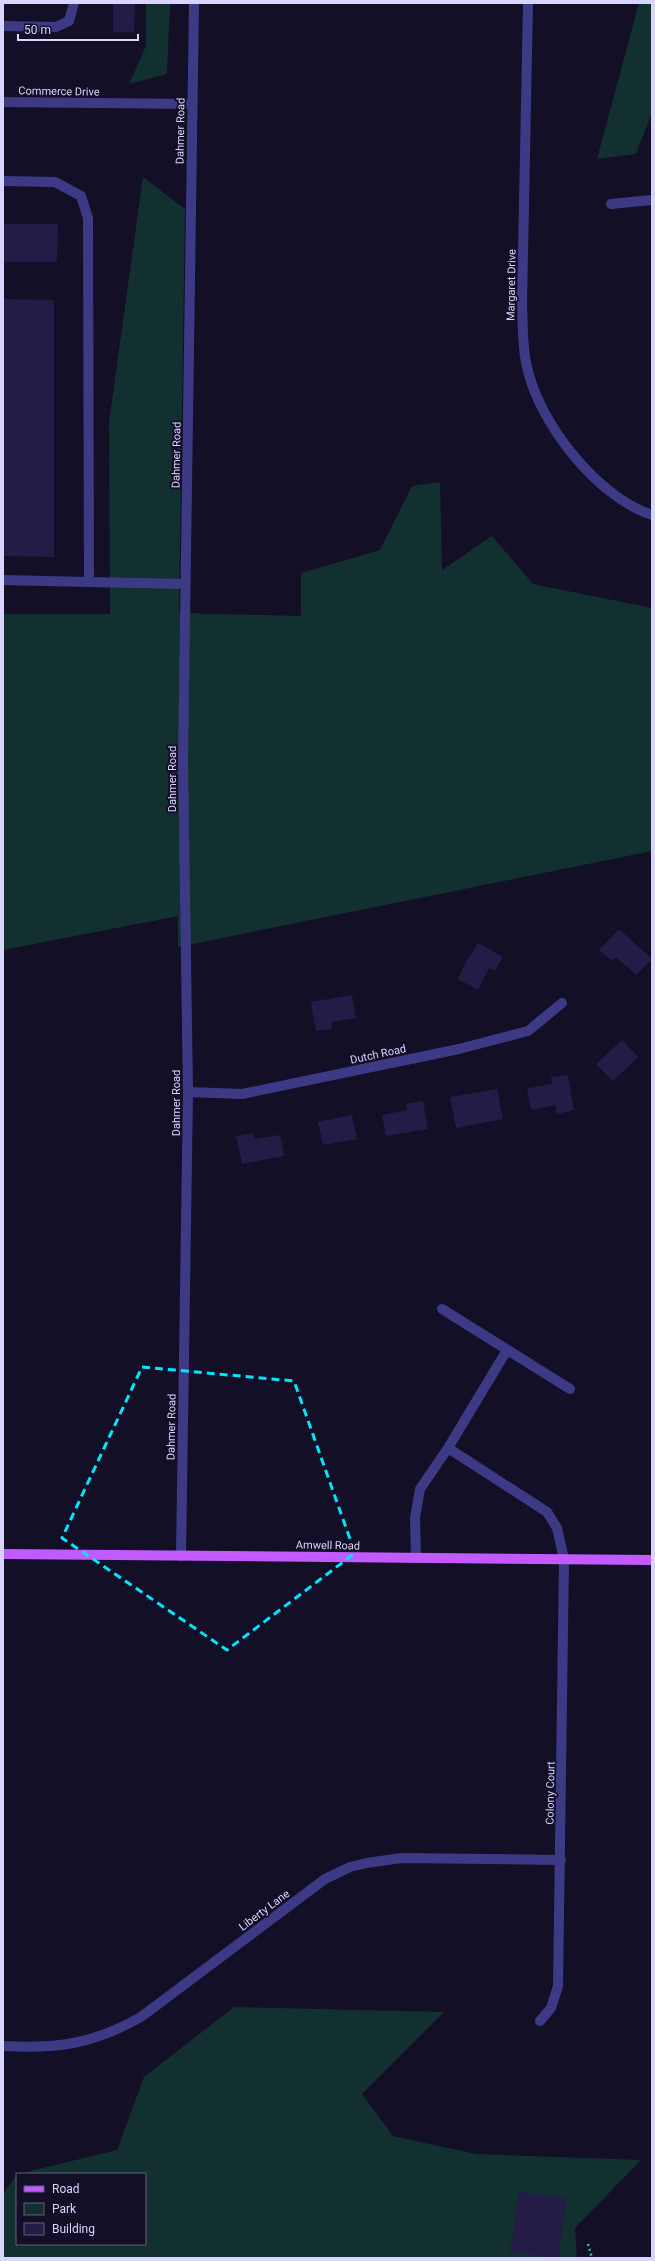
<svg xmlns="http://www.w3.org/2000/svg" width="655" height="2261" font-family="Roboto,sans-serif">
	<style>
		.green { fill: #12302f }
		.building { fill: #241b47 }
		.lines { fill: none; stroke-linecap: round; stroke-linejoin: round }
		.path { stroke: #2fb8b0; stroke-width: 2.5; stroke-dasharray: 2 3; stroke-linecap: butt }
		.minor { stroke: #3d3a85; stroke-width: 10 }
		.major { stroke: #c25bff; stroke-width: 10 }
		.marked { fill: none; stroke: #00e5ff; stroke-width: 3; stroke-dasharray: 8 5; stroke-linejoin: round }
		.labels { text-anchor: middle; stroke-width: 4; stroke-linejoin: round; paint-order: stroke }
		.street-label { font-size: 11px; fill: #d9d4ff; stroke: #130f26 }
	</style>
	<rect width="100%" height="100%" fill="#130f26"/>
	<!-- green -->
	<path class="green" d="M146,3H170L167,74L129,84L146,46Z
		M639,3H652V113L636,154L597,159Z
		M143,177L185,209L179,613L301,616V573L380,550L412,486L440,482L442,570L492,536L533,584L652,608V851L178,947V916L3,950V614H110L109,422Z
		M234,2007L444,2012L362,2094L393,2136L476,2154L641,2160L575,2228L577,2258H3V2194L17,2174V2244H145V2174H18L117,2150L144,2077Z"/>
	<!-- building -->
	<path class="building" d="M113,3H135L134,32H113Z
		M3,224H58L57,262H3Z
		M3,299L54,300V557L3,556Z
		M619,929L652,959L636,975L616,957L612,961L599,950Z
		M478,943L503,957L495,971L489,968L478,990L458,979L469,956L470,957Z
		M352,995L356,1018L331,1022L332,1029L316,1031L311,1002Z
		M622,1040L638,1057L613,1081L596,1064Z
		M568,1075L574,1110L557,1114L555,1105L531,1110L527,1088L552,1084L551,1077Z
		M497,1089L503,1119L456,1128L450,1097Z
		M423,1101L428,1129L386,1136L382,1115L407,1110L406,1104Z
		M352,1115L357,1139L323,1145L318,1122Z
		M253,1133L254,1139L280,1135L284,1156L242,1164L236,1136Z
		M519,2192L567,2198L558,2258L510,2252Z"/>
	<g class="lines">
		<!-- path -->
		<path class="path" d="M588,2244L592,2258"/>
		<!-- minor -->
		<path class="minor" d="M528,3L522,304C523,325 522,347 527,367C539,423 597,497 652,515
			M3,26L56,27L69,21L74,3
			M3,102L193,104
			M3,181L55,182L81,196L88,218L89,582L186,584
			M611,204L652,200
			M3,580L89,582
			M188,1092L242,1094L459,1049L528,1031L562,1003
			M442,1309L570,1389
			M448,1448L507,1350
			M181,1556L188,1092L183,760L194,3
			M416,1558L415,1518L420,1489L448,1448L547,1512L557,1528L564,1559L558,1986L551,2008L540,2021
			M3,2046C58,2049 93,2044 141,2017L325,1879L350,1867L367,1863L401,1858L561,1860"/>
		<!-- major -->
		<path class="major" d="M3,1554L652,1560"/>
	</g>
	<!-- marked area -->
	<path class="marked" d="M142,1367L294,1381L355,1553L227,1650L62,1538Z"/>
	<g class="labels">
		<!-- street labels -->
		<g class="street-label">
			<text transform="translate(59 91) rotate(1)" y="4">Commerce Drive</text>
			<text transform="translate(180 131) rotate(-89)" y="4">Dahmer Road</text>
			<text transform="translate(511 285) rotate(-89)" y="4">Margaret Drive</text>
			<text transform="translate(176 455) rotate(-89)" y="4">Dahmer Road</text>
			<text transform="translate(172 779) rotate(-90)" y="4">Dahmer Road</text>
			<text transform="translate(378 1054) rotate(-12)" y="4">Dutch Road</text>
			<text transform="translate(176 1103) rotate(-90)" y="4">Dahmer Road</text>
			<text transform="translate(171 1427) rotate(-89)" y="4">Dahmer Road</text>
			<text transform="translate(328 1545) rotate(1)" y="4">Amwell Road</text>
			<text transform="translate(550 1793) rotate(-89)" y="4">Colony Court</text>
			<text transform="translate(264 1910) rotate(-37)" y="4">Liberty Lane</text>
		</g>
	</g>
	<!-- border -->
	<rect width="655" height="2261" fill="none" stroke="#d9d4ff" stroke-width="8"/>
	<!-- legend -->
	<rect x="16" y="2173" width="130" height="72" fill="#130f26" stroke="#625e7d"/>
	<rect x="24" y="2186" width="20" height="6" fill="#c25bff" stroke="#625e7d"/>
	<text x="52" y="2193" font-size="12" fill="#d9d4ff">Road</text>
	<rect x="24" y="2203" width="20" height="12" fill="#12302f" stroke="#625e7d"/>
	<text x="52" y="2213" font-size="12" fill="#d9d4ff">Park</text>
	<rect x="24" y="2223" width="20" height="12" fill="#241b47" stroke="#625e7d"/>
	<text x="52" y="2233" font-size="12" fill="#d9d4ff">Building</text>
	<!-- scale -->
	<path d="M18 34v6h120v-6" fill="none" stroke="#d9d4ff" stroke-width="2"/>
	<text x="24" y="34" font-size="12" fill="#d9d4ff" stroke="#130f26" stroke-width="3" paint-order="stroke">50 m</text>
</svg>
